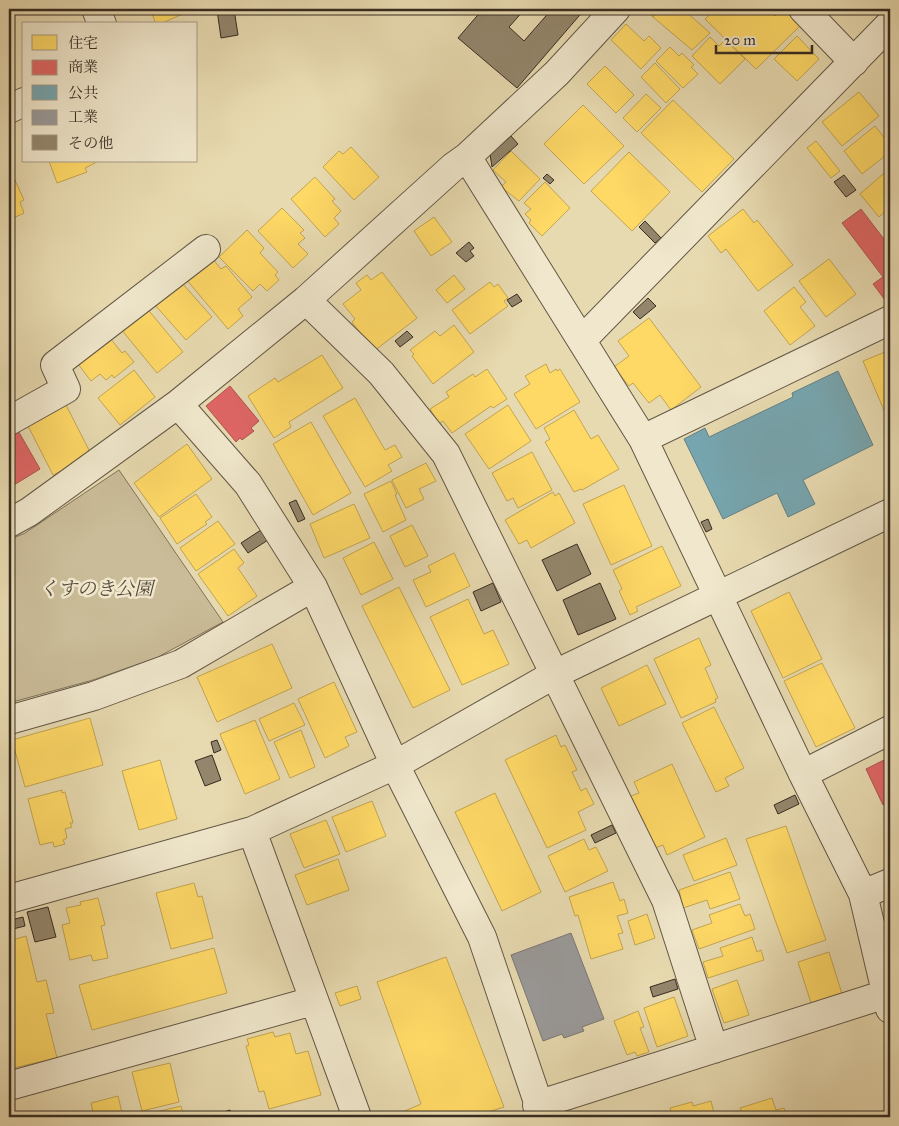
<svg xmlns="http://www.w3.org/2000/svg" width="899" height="1126" font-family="'IM FELL Great Primer','Noto Serif JP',serif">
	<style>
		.green { fill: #cabc98; stroke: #80745d }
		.homes { fill: #ffd966; stroke: #c3a552 }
		.shops { fill: #e06666; stroke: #ad5552 }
		.public { fill: #76a5af; stroke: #638185 }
		.industry { fill: #999; stroke: #7b7875 }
		.building { fill: #93866c; stroke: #362c22 }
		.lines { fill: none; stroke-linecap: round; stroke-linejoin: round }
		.minor-casing { stroke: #625846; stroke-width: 30 }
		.minor { stroke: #f0e7cc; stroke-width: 28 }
		.labels { text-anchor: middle; stroke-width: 5; stroke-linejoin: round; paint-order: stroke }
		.park-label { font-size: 19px; font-style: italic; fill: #54493a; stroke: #f0e7cc }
	</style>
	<rect width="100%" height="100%" fill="#e8dab0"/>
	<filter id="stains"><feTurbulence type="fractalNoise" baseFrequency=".004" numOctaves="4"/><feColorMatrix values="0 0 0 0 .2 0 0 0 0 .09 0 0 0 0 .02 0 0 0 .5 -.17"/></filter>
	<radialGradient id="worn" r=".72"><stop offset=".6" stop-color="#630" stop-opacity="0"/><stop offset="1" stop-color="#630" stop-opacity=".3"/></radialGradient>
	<!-- green -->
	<path class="green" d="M119,470L223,622L158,657L93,680L9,703V540L25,533Z"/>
	<!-- homes -->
	<path class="homes" d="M150,9H194L160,24H156Z
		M644,9H660L653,17Z
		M661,9H683L710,33L692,50L653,17Z
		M716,9H768L775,16L783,9L800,26L756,69L705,19Z
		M626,24L644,41L649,36L661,48L641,69L611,40Z
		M797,36L819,59L797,81L774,59Z
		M710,37L719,46L725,40L745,59L720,84L692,56Z
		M670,47L679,56L682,53L694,65L691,67L698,74L683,88L656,61Z
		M655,63L680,89L666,103L641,77Z
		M605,66L634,95L616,113L587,84Z
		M859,92L879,116L842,146L822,122Z
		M646,94L661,108L637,132L623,118Z
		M673,100L734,159L702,192L641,133Z
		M583,105L624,146L584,184L544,144Z
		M875,126L890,145V152L862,174L844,151Z
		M816,141L840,171L831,178L807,148Z
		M351,147L379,177L354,200L323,167L339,151L343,154Z
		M511,151L540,179L519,201L501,187L506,182L493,170Z
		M629,152L670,192L632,231L591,191Z
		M49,161H94L95,163L85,168L87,172L57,183Z
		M890,168V207L879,217L860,194Z
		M315,177L335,199L332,201L341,211L334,218L339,224L325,237L291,199Z
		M14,178L24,200L20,202L24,213L9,220V180Z
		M545,182L570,208L542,236L529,223L531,220L525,214L531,209L524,203Z
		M282,208L304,230L300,233L305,238L298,244L308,254L293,268L258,231Z
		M743,209L754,223L757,220L793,265L758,291L726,249L721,253L708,236Z
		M434,217L452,242L431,256L414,231Z
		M247,230L264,248L260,253L278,272L275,275L279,280L267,291L260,284L253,291L219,257Z
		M211,257L221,269L226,266L252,297L238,309L243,316L228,329L186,279Z
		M829,259L856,294L826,317L799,281Z
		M382,272L417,318L374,351L352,322L355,319L343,304L361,290L356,283L367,275L371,280Z
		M454,275L465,289L447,303L436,290Z
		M181,282L212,317L186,340L155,305Z
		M490,282L494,287L498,284L508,298L504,301L508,306L470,334L452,310Z
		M794,287L806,302L800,307L815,326L790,345L764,311Z
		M145,306L183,352L157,373L120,328Z
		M649,318L701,387L671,410L660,395L649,403L633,383L629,386L614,367L629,356L618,341Z
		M454,325L474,352L433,384L412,356L414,354L410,350L435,331L440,336Z
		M110,338L122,353L125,351L134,362L114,378L112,375L106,380L100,374L91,381L78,364Z
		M890,350V413L886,415L863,361Z
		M322,355L343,388L289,422L291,427L274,438L248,396L275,378L278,382Z
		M546,364L550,373L556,369L557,371L560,369L580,402L536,429L514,394L530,384L525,376Z
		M487,369L507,399L493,408L491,406L452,433L443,421L439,424L430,409L449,397L446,392L473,374L475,377Z
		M134,370L155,397L120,425L98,398Z
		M355,398L385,450L395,445L402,457L388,465L392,471L365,487L323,416Z
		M65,403L92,456L53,475L26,422Z
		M508,405L531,441L489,469L465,434Z
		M574,410L591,439L598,435L619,469L582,490L581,489L574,492L545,442L550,439L544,428Z
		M311,422L351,493L313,515L273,444Z
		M187,444L212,479L159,517L134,483Z
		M532,452L552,490L518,508L513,498L507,501L492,473Z
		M426,463L436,481L419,489L424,499L406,508L392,480Z
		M391,481L397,494L395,495L406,520L383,532L364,494Z
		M624,485L652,546L611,565L583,504Z
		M553,492L555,496L559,493L575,523L531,548L527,540L519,544L505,520Z
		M196,494L212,517L205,522L207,524L177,544L160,518Z
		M354,504L370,538L324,558L310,524Z
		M218,521L235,544L196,571L180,548Z
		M412,525L428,556L405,567L390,536Z
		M374,542L393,579L361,595L343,558Z
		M662,546L681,586L636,607L638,611L630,615L619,591L622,589L613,570Z
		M234,549L244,563L238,568L257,596L228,616L198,574Z
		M454,553L470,586L426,607L413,580L431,572L428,566Z
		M399,587L450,690L413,708L362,606Z
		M789,592L822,659L783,678L751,611Z
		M468,599L484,634L493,630L509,664L462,685L430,617Z
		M699,638L711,665L705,668L718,698L715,699L716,702L681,718L654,659Z
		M272,644L292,688L217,722L197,677Z
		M822,663L855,728L816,747L784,681Z
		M647,665L666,704L619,726L601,688Z
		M334,682L357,732L345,737L349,746L325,758L298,699Z
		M294,703L305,725L269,741L259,719Z
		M714,707L744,768L725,778L729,786L716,792L682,723Z
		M90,718L103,765L25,787L12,740Z
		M255,720L280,779L245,794L220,734Z
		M301,730L315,767L290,778L274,742Z
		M556,735L561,747L565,745L577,770L572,772L581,791L586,788L594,804L578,812L586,830L547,848L505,760Z
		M160,760L177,819L139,830L122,771Z
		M672,764L705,837L667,855L663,845L655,848L631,796L639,793L634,782Z
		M62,790V793L65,792L73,823H70L72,827L65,829L67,838L63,840L65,844L54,847L53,842L40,845L28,799Z
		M495,793L541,892L502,911L455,812Z
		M372,801L386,836L346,852L332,817Z
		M326,820L340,854L304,868L290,834Z
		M786,826L826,940L787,953L746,839Z
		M726,838L737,865L694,881L683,855Z
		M584,839L589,850L596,847L608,871L565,892L548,856Z
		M338,859L349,890L307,905L295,875Z
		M730,872L740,899L710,909L707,900L683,908L679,890Z
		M613,882L620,901L624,899L628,913L617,916L623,933L618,934L623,949L591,959L578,915L575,916L569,897Z
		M194,883L198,897L202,896L213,938L171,949L156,893Z
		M98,898L105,925L101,926L108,958L93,961L91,955L70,960L62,925L70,923L66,908L81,905L80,902Z
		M740,904L745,916L750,914L755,929L699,949L692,930L712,923L709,915Z
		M890,905V921L885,906Z
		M647,914L655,938L635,945L628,921Z
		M26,936L37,982L46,980L54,1013L46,1014L57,1058L9,1069V941Z
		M752,937L757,952L761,950L764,960L708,978L703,962L723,956L720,948Z
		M214,948L227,993L92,1030L79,985Z
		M829,952L842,994L811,1003L798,962Z
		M446,957L504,1107L472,1117H401L400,1113L421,1104L377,982Z
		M737,980L749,1015L724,1023L712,989Z
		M357,986L361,999L340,1006L335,993Z
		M674,997L688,1036L657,1047L644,1008Z
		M638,1011L644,1027L640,1028L649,1052L637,1056L635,1052L627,1055L614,1021Z
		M273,1032L275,1037L290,1033L296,1054L308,1051L321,1095L269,1109L264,1091L259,1092L246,1046L249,1045L247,1039Z
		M170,1063L179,1102L142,1111L132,1072Z
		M118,1096L123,1117H94L91,1103Z
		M772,1098L776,1110L784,1108L787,1117H744L740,1108Z
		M711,1101L715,1117H649L671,1111L670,1108L692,1102L693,1106Z
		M181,1106L184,1117H135Z
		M738,1111L740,1117H726L725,1115Z
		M85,1113L86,1117H65Z
		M584,1113L585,1117H572Z"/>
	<!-- shops -->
	<path class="shops" d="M861,209L890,247V303L888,304L873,284L883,277L842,223Z
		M230,386L259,421L251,428L254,431L242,440L240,438L236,442L206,406Z
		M16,427L40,469L9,488V431Z
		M890,757V801L883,805L866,769Z"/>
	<!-- public -->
	<path class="public" d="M838,371L873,445L803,480L815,504L788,517L777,493L723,519L684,439L705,428L709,437L793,397L792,393Z"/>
	<!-- industry -->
	<path class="industry" d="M571,933L604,1019L582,1027L584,1031L564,1038L562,1034L543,1041L511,955Z"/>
	<!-- building -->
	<path class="building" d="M234,9L238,35L221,38L217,10Z
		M483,9H525L509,27L524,41L552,9H585L517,88L458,38Z
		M511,136L518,144L492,167L490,154Z
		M547,174L554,180L550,184L543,178Z
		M844,175L856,190L846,197L834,182Z
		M645,221L661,238L655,243L639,227Z
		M469,242L474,248L470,251L474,256L466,262L456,253Z
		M517,294L522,301L512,307L507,300Z
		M648,298L656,306L640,319L633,312Z
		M407,331L413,337L400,347L395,341Z
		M296,500L305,519L298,522L289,503Z
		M708,519L712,529L706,532L701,522Z
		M261,530L268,540L248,553L241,543Z
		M577,544L591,574L557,591L542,560Z
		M493,583L501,602L481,611L473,592Z
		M600,583L616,619L578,635L563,600Z
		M217,740L221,750L214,753L211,742Z
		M212,755L221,780L205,786L195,761Z
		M795,795L799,804L778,814L774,805Z
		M612,825L616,833L595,843L591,835Z
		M48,907L56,937L35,942L27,912Z
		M23,917L25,926L13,929L11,920Z
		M675,979L678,989L653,997L650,987Z
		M230,1110L232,1117H207Z"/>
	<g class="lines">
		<!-- minor casing -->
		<g class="minor-casing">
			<path id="minor" d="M96,9L102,24
				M803,9L854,62
				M9,109L24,102
				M467,157L643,439L803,774L863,894L890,1009
				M306,300L381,373L446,454L666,900L714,1049
				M583,339L890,24
				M178,404L248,484L313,587L395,765L482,937L543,1117
				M9,421L66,389L55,365L206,249
				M643,439L890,320
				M9,523L29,512L178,404L306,300L453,167L467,157L557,73L616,9
				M9,720L94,696L181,664L313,587
				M803,774L890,730
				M252,831L357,1117
				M863,894L890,883
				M9,899L252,831L395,765L555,674L890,513
				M9,1086L313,1001
				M537,1105L886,994"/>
		</g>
		<!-- minor -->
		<use href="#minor" class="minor"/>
	</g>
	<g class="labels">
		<!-- park labels -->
		<g class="park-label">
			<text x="96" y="595">くすのき公園</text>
		</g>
	</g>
	<!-- margin -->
	<rect width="899" height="1126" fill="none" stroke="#e8dab0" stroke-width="30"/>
	<rect x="10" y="10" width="879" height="1106" fill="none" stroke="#362c22" stroke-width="2.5"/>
	<rect x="15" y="15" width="869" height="1096" fill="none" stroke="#362c22"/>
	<!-- legend -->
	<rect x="22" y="22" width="175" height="140" fill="#f0e7cc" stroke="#a69c88"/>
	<rect x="32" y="35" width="25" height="15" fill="#ffd966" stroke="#a69c88"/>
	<text x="68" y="48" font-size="15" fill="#362c22">住宅</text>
	<rect x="32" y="60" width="25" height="15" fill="#e06666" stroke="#a69c88"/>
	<text x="68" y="72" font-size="15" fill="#362c22">商業</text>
	<rect x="32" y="85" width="25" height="15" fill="#76a5af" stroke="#a69c88"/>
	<text x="68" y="98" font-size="15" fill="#362c22">公共</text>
	<rect x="32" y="110" width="25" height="15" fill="#999999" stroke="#a69c88"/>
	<text x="68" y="122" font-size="15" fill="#362c22">工業</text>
	<rect x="32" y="135" width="25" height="15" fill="#93866c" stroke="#a69c88"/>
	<text x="68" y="148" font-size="15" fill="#362c22">その他</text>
	<!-- scale -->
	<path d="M716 45v8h96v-8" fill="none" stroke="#362c22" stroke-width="2.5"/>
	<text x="724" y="45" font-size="15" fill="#362c22" stroke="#f0e7cc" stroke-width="4" paint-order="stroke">20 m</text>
	<rect width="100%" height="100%" filter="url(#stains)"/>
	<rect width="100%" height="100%" fill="url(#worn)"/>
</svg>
